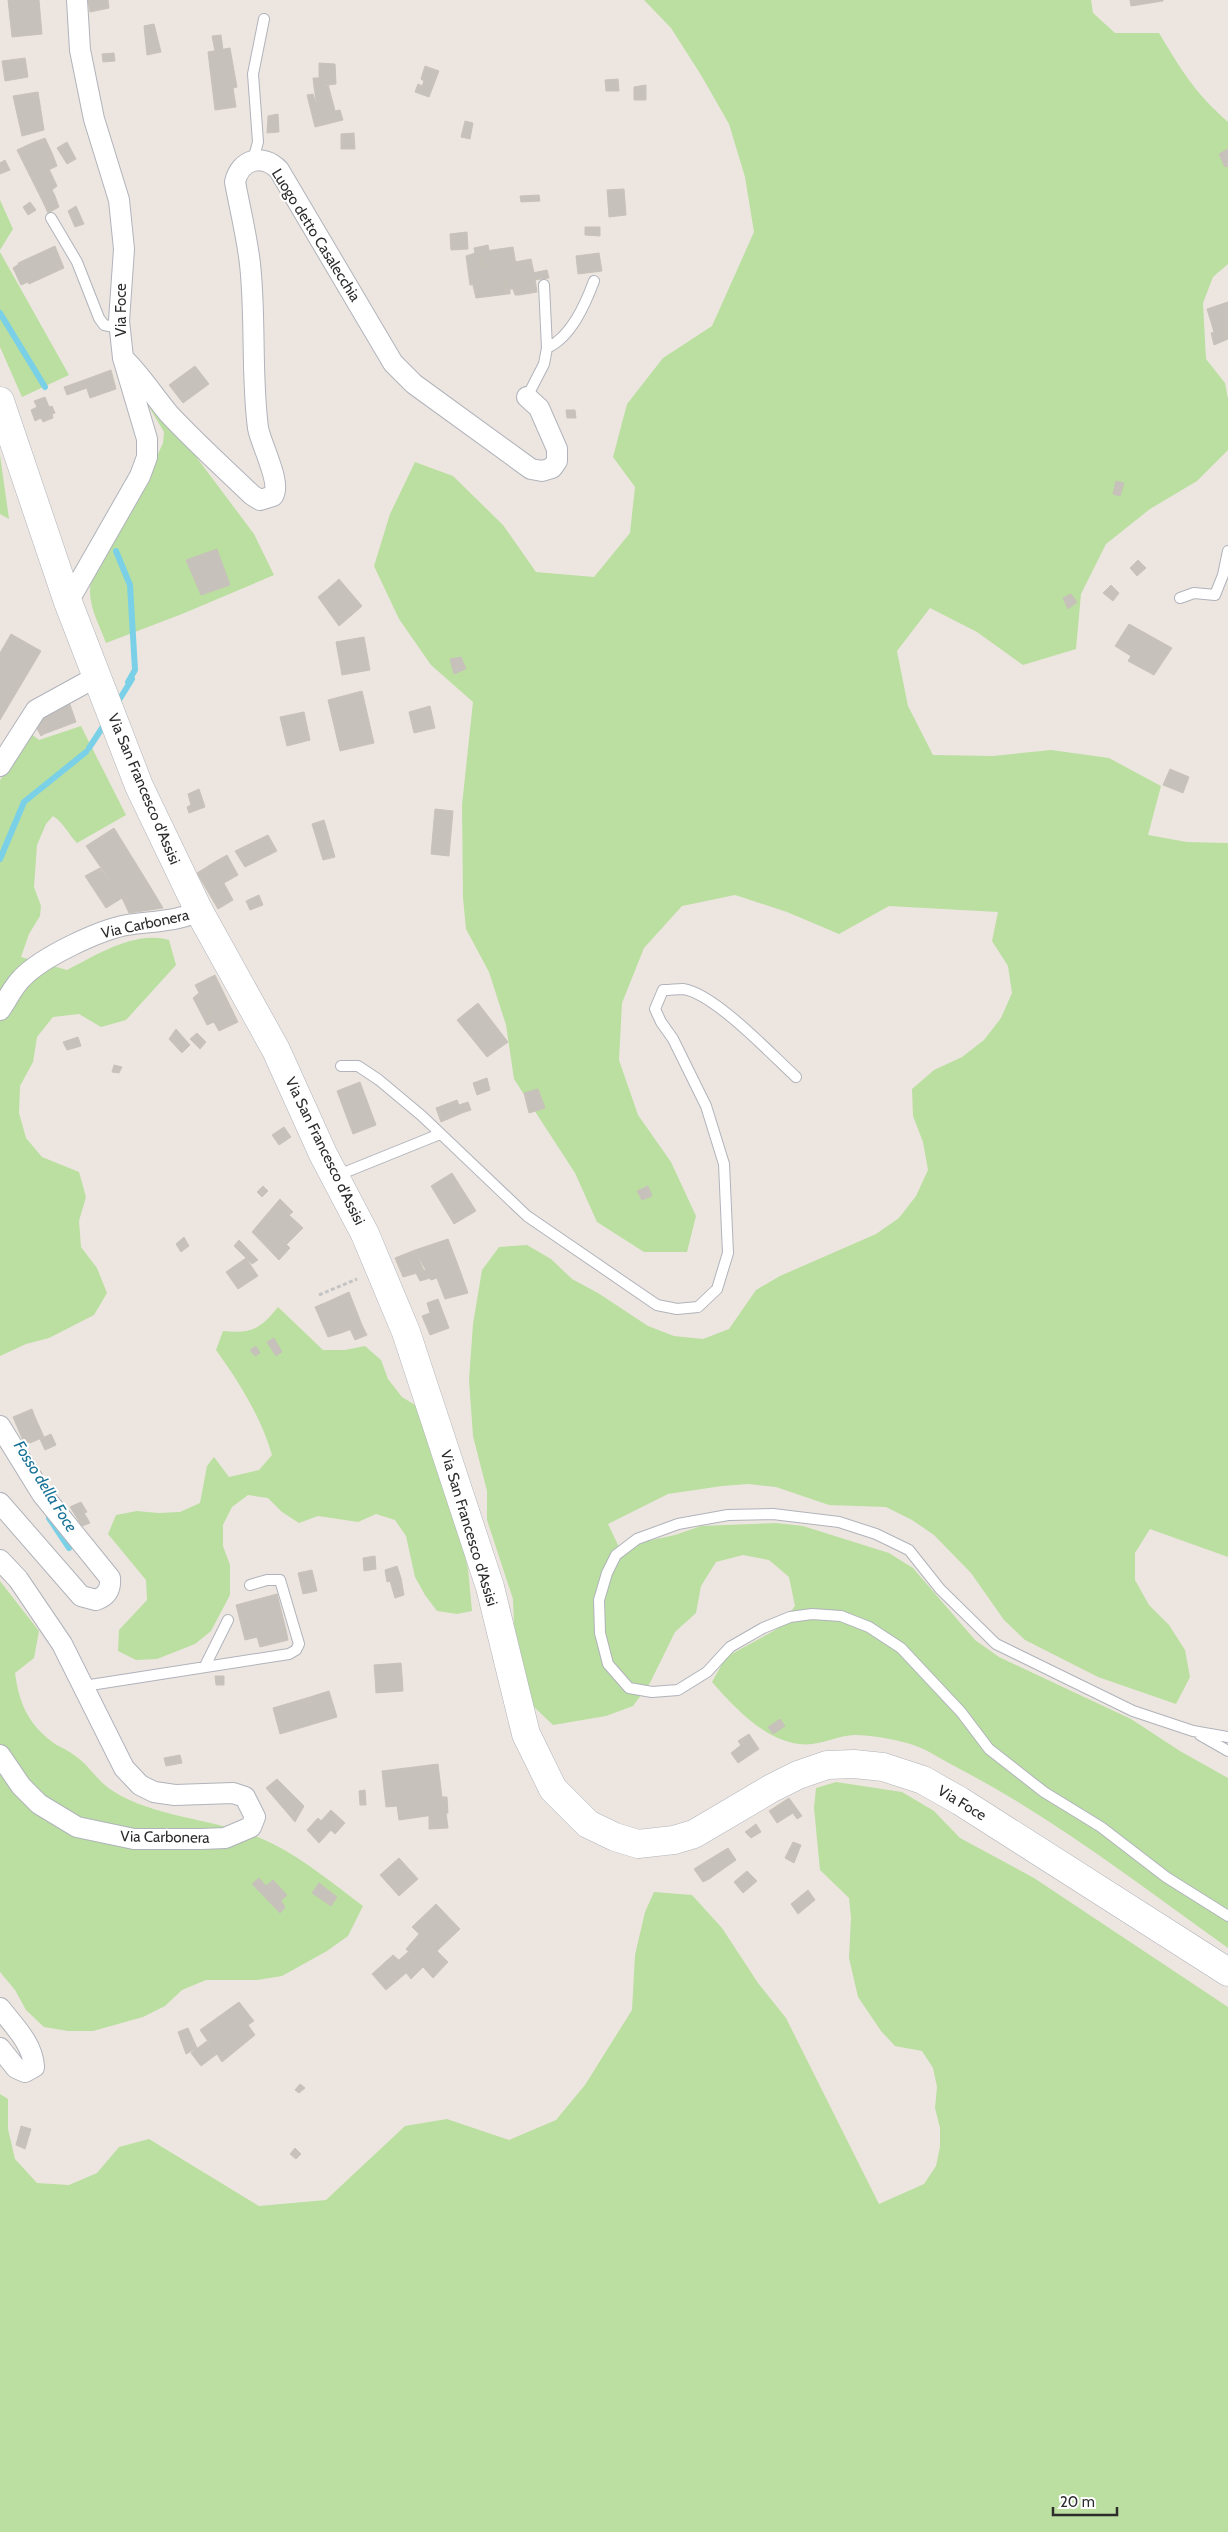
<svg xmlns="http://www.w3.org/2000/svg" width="1228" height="2532" font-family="Cabin,sans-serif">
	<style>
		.green { fill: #badfa0 }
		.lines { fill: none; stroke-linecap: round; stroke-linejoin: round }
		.stream { stroke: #7ad1e7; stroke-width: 6 }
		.building { fill: #c6c1bb; stroke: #c8c2b9 }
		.lane-casing { stroke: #b0b3bb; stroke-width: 12 }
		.street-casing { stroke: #b0b3bb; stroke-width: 22 }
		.secondary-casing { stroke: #b0b3bb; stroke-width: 29 }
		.path { stroke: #c4c4c4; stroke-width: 3; stroke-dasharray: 4 2.5; stroke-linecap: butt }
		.lane { stroke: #fff; stroke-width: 10 }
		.street { stroke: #fff; stroke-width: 20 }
		.secondary { stroke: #fff; stroke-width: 28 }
		.labels { text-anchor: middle; stroke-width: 4; stroke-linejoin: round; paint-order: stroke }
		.street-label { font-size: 15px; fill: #2c2c2c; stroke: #fff }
		.water-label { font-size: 16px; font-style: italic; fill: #167296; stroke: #fff }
	</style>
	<rect width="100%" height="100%" fill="#ede6e0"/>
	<!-- green -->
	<path class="green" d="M644,0H1091L1093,13L1115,33H1159C1182,71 1194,92 1228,122V264L1213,277L1203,303L1206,359L1225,383L1228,399V450L1197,481L1150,509L1106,544L1081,594L1076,649L1023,665L977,632L930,608L897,651L908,706L933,755L993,756L1051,750L1109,758L1161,786L1148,835L1187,842L1228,843V1557L1150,1529L1135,1553V1580L1149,1605L1169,1625L1185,1650L1190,1677L1176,1704L1098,1677L1025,1640L1004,1620L971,1573L934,1535L912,1520L886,1507L829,1505L776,1487L748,1484L722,1486L668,1494L608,1524L619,1547L675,1535L701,1526L776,1523L803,1526L889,1553L913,1568L975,1640L999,1657L1131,1719L1180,1751L1228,1778V1948C1141,1886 1054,1818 958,1768C942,1760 924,1747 907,1743C892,1739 871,1735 855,1735C837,1735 819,1747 799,1744C763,1739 735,1708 712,1682L726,1657L777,1629L795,1606L789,1577L769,1560L743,1555L716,1562L701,1586L696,1613L675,1632L650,1683L633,1706L606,1716L553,1725L533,1706L514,1625L513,1599L487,1520V1491L473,1436L469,1380L473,1324L482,1270L499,1247L527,1245L551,1259L572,1279L598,1293L648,1326L674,1336L703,1339L729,1329L756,1290L780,1276L876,1234L899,1218L916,1196L928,1170L923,1142L913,1116L912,1089L934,1070L962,1057L984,1040L1001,1018L1012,993L1008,966L992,941L998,912L889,906L839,934L787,912L735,895L682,906L644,948L622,1003L619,1060L638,1115L671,1162L696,1216L687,1252H644L597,1222L575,1173L514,1079L506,1025L489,972L466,929L463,898L462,805L473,702L431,665L399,619L374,566L390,514L415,462L453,476L503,525L536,572L594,577L630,533L635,487L613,457L627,404L663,358L712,326L754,232L745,177L729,124L701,75L671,28Z
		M0,200L13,229L0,250Z
		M0,252L69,375L22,397L0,347Z
		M146,390L254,534L274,575L182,614L106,643C98,621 85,601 92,578L130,515L163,443L164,432L142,395Z
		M0,455L9,519L0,514Z
		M81,726L126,815L77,843C68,834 64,823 53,816L46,824L37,845L34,887L41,906L40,916L29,934L21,957L67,970C96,955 135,930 169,940L176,965L126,1020L101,1027L79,1014L53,1017L37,1037L33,1062L20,1086L19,1113L26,1138L42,1157L79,1172L86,1197L79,1221L81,1247L97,1268L107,1293L94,1315L49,1338L26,1344L0,1356V781L7,764L29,732L39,740Z
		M278,1307L323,1350H345L365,1346L381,1360L388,1379L402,1397L420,1408L448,1483L468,1569L472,1611L457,1614L437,1611L425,1595L415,1577L406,1536L395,1520L376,1514L358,1522L318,1516L299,1523L282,1512L268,1498L248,1495L232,1507L223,1525V1546L230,1565V1595L211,1631L195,1644L157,1659L136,1660L118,1651L119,1630L147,1600L146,1580L108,1534L116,1515L137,1511L158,1513L180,1512L200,1503L207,1466L214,1457L229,1477L259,1470L272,1455C261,1417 239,1382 216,1350L223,1331C252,1334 260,1329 278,1307Z
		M0,1581L39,1631L34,1658L15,1673C19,1702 27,1722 51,1741C58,1747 67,1749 74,1755C89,1765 98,1782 113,1791C160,1821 226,1818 275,1845C306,1861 335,1885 363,1906L348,1936L327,1951L282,1976L257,1980H206L182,1990L165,2006L143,2017L93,2031H68L44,2027L26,2010L15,1990L0,1972Z
		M836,1782L902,1792L934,1811L960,1838L1034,1878L1228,2007V2532H0V2094L8,2099V2129L15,2159L37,2183L69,2185L97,2173L119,2147L149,2139L259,2206L326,2200L405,2126L447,2119L509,2140L556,2120L585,2085L632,2010L635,1955L645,1912L654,1892L692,1895L722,1928L758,1983L786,2018L879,2204L924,2184L936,2166L940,2147V2128L935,2108L937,2087L933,2068L922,2051L895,2046L881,2031L858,1997L849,1958L851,1918L849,1898L820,1870L814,1808L816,1788Z"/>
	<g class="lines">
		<!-- stream -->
		<path class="stream" d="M0,313L45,387
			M116,551L130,585L135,670L128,682
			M116,705L132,679
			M89,748L106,722
			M0,859L24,802L86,752
			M49,1518L69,1548"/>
	</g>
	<!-- building -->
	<path class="building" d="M8,0H39L42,34L12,37Z
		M88,0H108L109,8L90,12Z
		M1130,0H1163V1L1131,6Z
		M154,24L161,52L147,55L144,26Z
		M221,35L223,50L215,51L212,36Z
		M230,48L237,87L233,88L236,107L215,110L208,52Z
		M114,53L115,61L103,62L102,54Z
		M25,58L28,77L5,81L2,61Z
		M319,63L335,64L336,84L314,87L313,78H319Z
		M425,66L439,71L429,97L415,92L418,84L422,86L424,81L421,79Z
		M618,79L619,91H606L605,80Z
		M328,84L333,103L317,107L314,87Z
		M646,85V100H634V87Z
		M38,92L44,130L22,136L13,96Z
		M313,94L317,107L333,103L335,111L340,110L343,120L315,127L307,95Z
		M278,114L279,132L267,133L268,116Z
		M465,121L473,123L470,139L461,137Z
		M354,133L355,149H341V134Z
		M45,138L52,153L39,159L32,143Z
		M67,142L76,159L67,164L57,148Z
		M32,143L39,159L52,153L57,166L31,178L17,150Z
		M1228,149V166L1225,167L1219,154Z
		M5,160L10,170L0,174V163Z
		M49,169L57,186L52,190L55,196L43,202L31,178Z
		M624,189L626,215L609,217L607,190Z
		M539,195L540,201L521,202L520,196Z
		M55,196L59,207L48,213L43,202Z
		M30,202L36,210L28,215L23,207Z
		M76,206L84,224L75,227L68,211Z
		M585,227H600V236L585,235Z
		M467,232L468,249L451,250L450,234Z
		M488,245L489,250L480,252L482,266L477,267L479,284L470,285L466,256L475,253L474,248Z
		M55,246L64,268L29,284L18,263Z
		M513,247L518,276L547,270L549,278L518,282L519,295H515L513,289H510V294H507L499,249Z
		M499,249L501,263L482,266L480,252Z
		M599,253L602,271L578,274L576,256Z
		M531,259L534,273L518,276L515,262Z
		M501,263L507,294L500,295L499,290L485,292L483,283L479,284L477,267Z
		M19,264L28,282L21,285L13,268Z
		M535,279L537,292L519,295L518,282Z
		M483,283L485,292L499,290L500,295L476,298L473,285Z
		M1228,302V334L1225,335L1218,314L1222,313L1219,305Z
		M1219,305L1222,313L1218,314L1225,335L1228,334V339L1214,345L1211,333L1214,332L1207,309Z
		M195,366L209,384L183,403L169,385Z
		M111,370L116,389L90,398L84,380Z
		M84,380L87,388L67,395L64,387Z
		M45,397L49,407L52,406L55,413L52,414L53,418L43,422L41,418L35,421L31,410L37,407L34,401Z
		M566,410H575L576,418H567Z
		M1116,481L1124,483L1120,496L1113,494Z
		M217,549L230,585L201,595L186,560Z
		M1138,560L1146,568L1137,576L1130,568Z
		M339,579L362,606L353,614L329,588Z
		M1111,585L1119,593L1113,601L1103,593Z
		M329,588L353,614L339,626L318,597Z
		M1071,594L1077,602L1068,609L1063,598Z
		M1129,624L1172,648L1154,675L1128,661L1131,656L1115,646Z
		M11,634L41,651L0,720V653Z
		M364,637L370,670L342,675L336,642Z
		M461,657L466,669L454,674L450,659Z
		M362,691L374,743L340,751L328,700Z
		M67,696L76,722L44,734L36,715Z
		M430,706L435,728L414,733L409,712Z
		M304,712L310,740L287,746L280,717Z
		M37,718L44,734L41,736L33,721Z
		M1170,769L1189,777L1183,793L1163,785Z
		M199,789L205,807L189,813L187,807L191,805L188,794Z
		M435,809L453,811L449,856L431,854Z
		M324,820L335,857L323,860L312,824Z
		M114,828L148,883L122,898L86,846Z
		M268,835L277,851L245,867L235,851Z
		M227,855L238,875L224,883L213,863Z
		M213,863L233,900L218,909L197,873Z
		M100,868L122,898L106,908L85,876Z
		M148,883L163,908L129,913L122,898Z
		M259,895L263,905L250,910L246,901Z
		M215,975L238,1022L219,1031L212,1019L230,1009L226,1001L208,1010L195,985Z
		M199,993L210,1014L203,1017L193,998Z
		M226,1001L230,1009L212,1019L208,1010Z
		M478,1003L508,1042L487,1057L457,1020Z
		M210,1014L214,1022L207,1025L203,1017Z
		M176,1029L190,1045L182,1053L169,1039Z
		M197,1033L206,1042L200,1049L190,1039Z
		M78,1037L81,1046L67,1050L63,1042Z
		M114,1065L122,1067L119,1073L112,1072Z
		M487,1078L490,1090L477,1095L473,1083Z
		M360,1082L376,1125L353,1134L337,1091Z
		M538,1089L545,1108L529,1113L524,1093Z
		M457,1100L462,1113L441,1122L436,1108Z
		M468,1102L471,1110L462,1113L459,1105Z
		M284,1127L291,1137L279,1145L272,1135Z
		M452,1173L476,1211L454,1224L431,1186Z
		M263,1186L268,1191L262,1197L257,1192Z
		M648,1186L652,1196L642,1200L637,1191Z
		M280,1199L293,1212L289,1215L303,1228L287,1244L262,1220Z
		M262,1220L290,1248L279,1260L252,1232Z
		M184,1237L189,1246L181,1252L176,1244Z
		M448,1239L458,1265L435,1273L437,1278L431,1280L415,1250Z
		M239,1240L258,1260L252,1264L234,1246Z
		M415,1250L424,1271L403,1277L395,1258Z
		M246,1258L258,1276L238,1289L226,1272Z
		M458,1265L468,1293L445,1299L435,1273Z
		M426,1270L430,1278L420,1281L416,1273Z
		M349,1292L362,1325L341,1333L327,1302Z
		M438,1299L449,1328L430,1335L422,1316L430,1313L427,1303Z
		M327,1302L341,1333L328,1337L315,1307Z
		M362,1325L367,1335L355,1340L350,1329Z
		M274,1338L282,1352L276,1356L267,1342Z
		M256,1346L260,1353L255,1356L250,1350Z
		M32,1409L35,1417L21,1423L29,1442L25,1445L13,1417Z
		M35,1417L44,1437L30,1443L21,1423Z
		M51,1434L56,1445L45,1450L40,1439Z
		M81,1502L87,1512L84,1513L90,1523L82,1526L70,1507Z
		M375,1556L376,1569L364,1571L363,1558Z
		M397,1566L401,1578L387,1582L385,1570Z
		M312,1570L317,1591L303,1594L298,1573Z
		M401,1578L404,1595L395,1598L390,1581Z
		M277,1594L286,1630L245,1640L236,1605Z
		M286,1630L288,1640L260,1647L257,1637Z
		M401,1663L402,1675L375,1677L374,1665Z
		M402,1675L403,1691L376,1693L375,1677Z
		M215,1676H224V1685H216Z
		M329,1691L337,1717L317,1723L310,1697Z
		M310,1697L317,1723L280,1734L273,1708Z
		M780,1719L785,1726L773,1734L768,1727Z
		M749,1734L759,1749L738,1763L731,1753L741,1745L738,1741Z
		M180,1755L182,1763L166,1766L164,1758Z
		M438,1764L442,1797H447L448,1813L399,1820L397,1806L386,1807L382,1771Z
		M277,1779L304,1806L295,1822L266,1788Z
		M365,1790L366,1805H360L359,1791Z
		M789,1798L802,1816L797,1819L793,1813L777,1823L769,1811Z
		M331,1810L345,1823L335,1834L321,1821Z
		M446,1813L448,1828L429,1829V1815Z
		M318,1818L331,1830L319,1843L307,1830Z
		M756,1824L761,1832L751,1838L745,1832Z
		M793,1842L801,1845L794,1863L785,1858Z
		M728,1848L736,1860L709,1879L706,1874L711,1871L705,1862Z
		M399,1858L418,1879L399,1896L380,1875Z
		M705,1862L711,1871L706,1874L709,1879L703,1882L694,1869Z
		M747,1871L757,1881L743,1893L734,1882Z
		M259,1878L266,1886L273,1880L287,1895L281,1901L285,1907L280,1913L252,1884Z
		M319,1883L337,1897L331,1906L312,1893Z
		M808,1890L815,1900L798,1914L791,1904Z
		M436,1904L460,1929L437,1951L412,1927Z
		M420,1933L437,1951L423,1967L406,1949Z
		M437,1951L448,1962L433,1978L423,1967Z
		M408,1952L423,1967L411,1979L405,1971L408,1968L399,1960Z
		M393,1955L408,1968L406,1973L386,1990L372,1974Z
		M239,2002L254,2021L248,2025L255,2035L222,2062L217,2054L242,2035L225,2012Z
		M225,2012L242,2035L217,2054L200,2030Z
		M188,2028L197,2048L186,2054L178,2032Z
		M207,2041L217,2054L201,2066L191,2053Z
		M300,2084L305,2088L299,2093L295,2090Z
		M21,2126L31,2129L25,2149L16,2145Z
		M295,2148L301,2154L296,2159L290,2154Z"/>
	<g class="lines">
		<!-- lane casing -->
		<g class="lane-casing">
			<path id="lane" d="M253,160L258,142L253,74L264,19
				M51,218L77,262L99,318L104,325L120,328
				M547,348C571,337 585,305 594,281
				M527,397L544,364L547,348L544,285
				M1180,598L1194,593L1215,595L1223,575L1228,551
				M341,1066H358L379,1080L422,1116L527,1216L657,1305L677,1309L698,1307L717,1289L728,1253L724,1164L706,1106L673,1039L661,1022L655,1009L663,990C670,990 677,989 683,989C714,993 772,1055 796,1077
				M336,1176L440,1134
				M205,1666L228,1620
				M84,1686L289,1654L296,1650L299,1644L280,1580H267L250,1585
				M1200,1735L1228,1751
				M1228,1737L1193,1731L1133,1711L996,1644L940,1589L909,1550L876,1534L839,1522L773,1514L728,1515L678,1524L637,1539L616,1555L607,1573L599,1600L600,1633L608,1664L629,1688L652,1692L678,1690L707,1672L730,1647L763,1628L790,1617L812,1614L841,1616L869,1627L901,1648L961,1712L989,1749L1044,1792L1101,1827L1166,1877L1228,1916"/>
		</g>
		<!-- street casing -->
		<g class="street-casing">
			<path id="street" d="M123,358C141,375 153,395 169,414C195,442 224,468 252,495L260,500L273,496C282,483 261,445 258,428C251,374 256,319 250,264C247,237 240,209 235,182C240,159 263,153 279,170L393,363L414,384L531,469L542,471L552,468L557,461V449L539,408L527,397
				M68,602L140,476L147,457V439L123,358L119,321L124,249L119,200L94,119L80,50L77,0
				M0,766L36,710L98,676
				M0,1010C7,1000 13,987 22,978C42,957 99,930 127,925C152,921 176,922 199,911
				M0,1426L42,1494L110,1578C111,1589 107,1596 96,1600L81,1596L0,1503
				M0,1560L18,1579L62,1644L124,1768L140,1785L154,1792L175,1795L233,1793L245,1797L255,1817L251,1827L225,1838L201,1839H134L77,1827L39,1804L21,1786L0,1755
				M0,2008C14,2026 33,2044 34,2067L25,2072L16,2068L0,2048"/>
		</g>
		<!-- secondary casing -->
		<g class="secondary-casing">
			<path id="secondary" d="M0,401L68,602L139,786L199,911L276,1050L323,1154L365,1234L406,1332L490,1587L526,1734L553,1789L588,1824L615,1837L638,1844L674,1840L694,1834L772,1788L798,1775L827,1765L854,1764L883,1767L923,1780L960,1801L1228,1972"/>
		</g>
		<!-- path -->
		<path class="path" d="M319,1295L357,1279"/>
		<!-- lane -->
		<use href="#lane" class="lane"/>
		<!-- street -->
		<use href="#street" class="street"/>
		<!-- secondary -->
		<use href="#secondary" class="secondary"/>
	</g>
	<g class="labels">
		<!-- street labels -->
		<g class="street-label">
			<text transform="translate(316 235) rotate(58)" y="5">Luogo detto Casalecchia</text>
			<text transform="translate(121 310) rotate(-90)" y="5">Via Foce</text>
			<text transform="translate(144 789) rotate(67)" y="5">Via San Francesco d'Assisi</text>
			<text transform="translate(145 924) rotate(-12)" y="5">Via Carbonera</text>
			<text transform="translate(325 1151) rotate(64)" y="5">Via San Francesco d'Assisi</text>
			<text transform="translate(469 1528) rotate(73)" y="5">Via San Francesco d'Assisi</text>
			<text transform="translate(962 1803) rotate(31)" y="5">Via Foce</text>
			<text transform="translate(165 1837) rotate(1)" y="5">Via Carbonera</text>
		</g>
		<!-- water labels -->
		<g class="water-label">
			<text transform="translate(46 1486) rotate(58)" y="6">Fosso della Foce</text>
		</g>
	</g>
	<!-- scale -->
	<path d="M1053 2507v8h64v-8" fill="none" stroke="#2c2c2c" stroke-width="2.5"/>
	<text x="1060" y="2507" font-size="15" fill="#2c2c2c" stroke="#ffffff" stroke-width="4" paint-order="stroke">20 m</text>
</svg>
